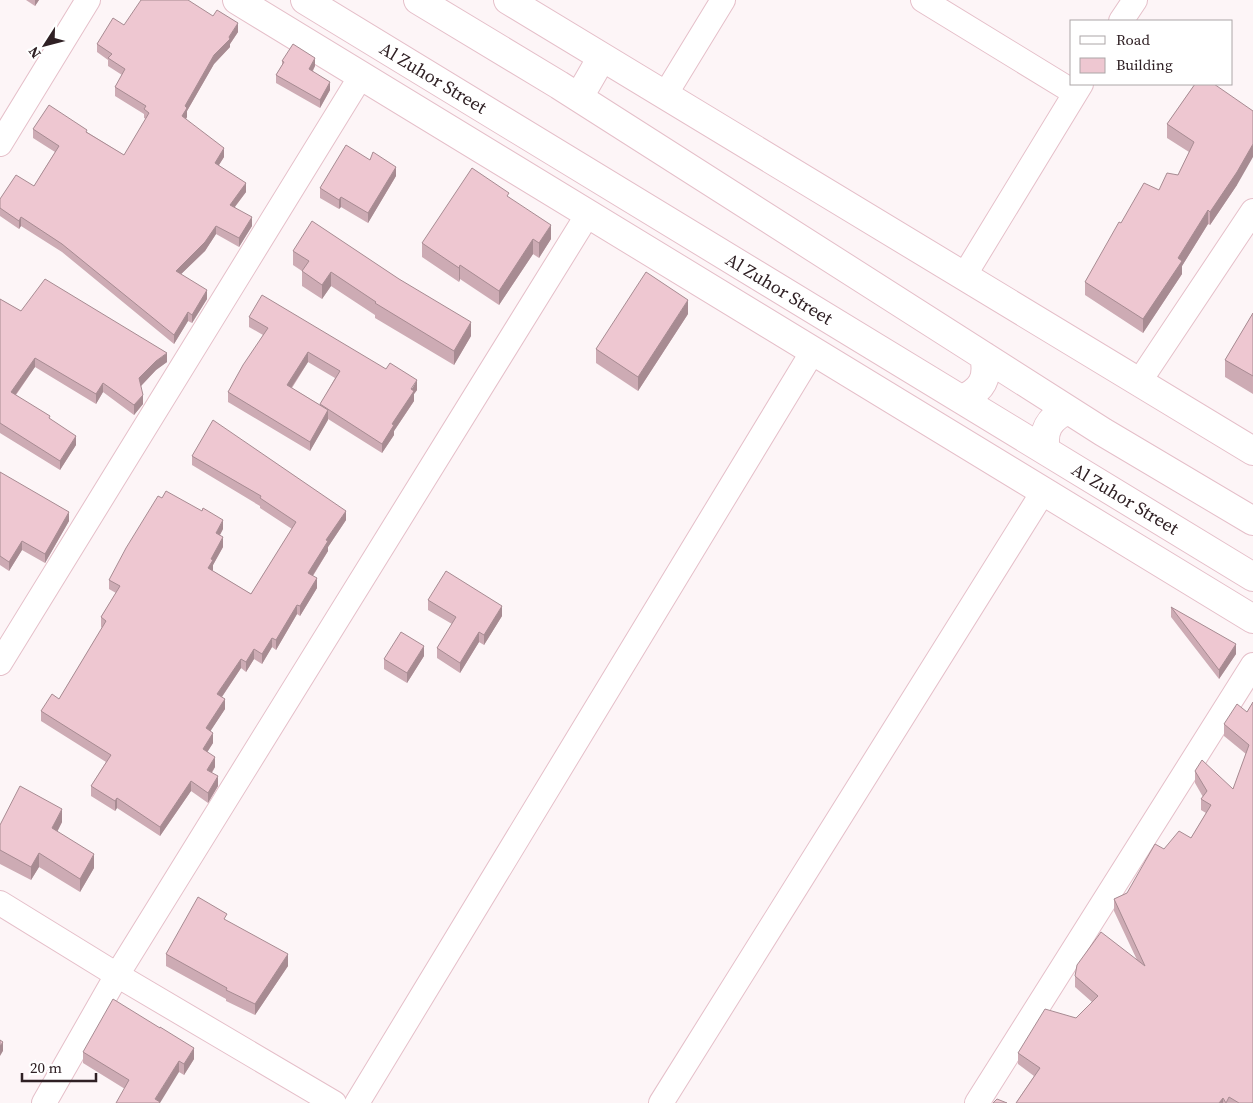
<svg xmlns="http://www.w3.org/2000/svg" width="1253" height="1103" font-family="'Source Serif 4',serif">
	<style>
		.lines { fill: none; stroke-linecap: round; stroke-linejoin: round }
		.street-casing { stroke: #e5bfc9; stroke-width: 26 }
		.secondary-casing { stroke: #e5bfc9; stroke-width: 30 }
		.street { stroke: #fff; stroke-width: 24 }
		.secondary { stroke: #fff; stroke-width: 28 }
		.wall { fill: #cdabb4; fill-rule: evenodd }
		.shaded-wall { fill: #a78b92 }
		.building { fill: #eec7d1; stroke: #a78b92 }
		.labels { text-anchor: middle; stroke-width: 4.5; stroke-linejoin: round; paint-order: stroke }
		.street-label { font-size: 18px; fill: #2f2024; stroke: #fff }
	</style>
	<rect width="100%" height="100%" fill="#fdf5f7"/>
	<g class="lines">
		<!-- street casing -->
		<g class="street-casing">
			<path id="street" d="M923,0L1075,93
				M1121,21L1135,0
				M665,95L723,0
				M0,144L88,0
				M964,276L1081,84
				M1139,382L1253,211
				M0,663L361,76
				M0,903L117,975L334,1103
				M44,1103L117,975L588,214
				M357,1103L813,351
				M661,1103L1043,492
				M977,1103L1253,665"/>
		</g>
		<!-- secondary casing -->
		<g class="secondary-casing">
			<path id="secondary" d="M237,0L1253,619
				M305,0L1253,577
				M418,0L559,85L1103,432L1253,521
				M508,0L1253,451
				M579,97L602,57
				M961,399C982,391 989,378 984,356
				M1046,451C1042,431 1049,418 1068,410"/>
		</g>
		<!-- street -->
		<use href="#street" class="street"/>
		<!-- secondary -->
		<use href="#secondary" class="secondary"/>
	</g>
	<!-- wall -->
	<path class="wall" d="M26,0H39L35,6Z
		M124,25L238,32L230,44V47L214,64L187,111V117L186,119L224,157L219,165L246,192L235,207L252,226L239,247L216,234L205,251L181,274L207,299L192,323L188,321L174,344L62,252L21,226L19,229L0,216V199L34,186L55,152L33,138V129L87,132L124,155L146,119L144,118V114L115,96V87L122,75L108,66V60L97,52V44Z
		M282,61L315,66L313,71L330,90L320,108L276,83V75L282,65Z
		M1195,84L1237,185L1210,225L1208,224L1182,266V274L1143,333L1085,295V282L1121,223L1178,175L1189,152L1167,138V124Z
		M396,176L368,223L341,207L339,209L320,198V188Z
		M509,197L551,239L539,258L533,254L499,305L460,279L459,282L422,257V243Z
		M293,251L471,336L454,365L375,318V315L331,286L322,299L302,286V271L293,265Z
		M0,299L21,311L167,362L156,370L141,386L143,404L134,415L103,392L96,404L35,367L16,395L50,419L76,445L60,470L0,433Z
		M1253,313V394L1225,377V360Z
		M688,314L638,391L596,363V349Z
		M249,317L417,390L414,394V401L394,431V435L382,453L328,419L310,451L228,402V392L263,335L249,327ZM308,362L335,378L320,405L292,388Z
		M192,456L346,520L328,547V551L313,576L317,588L300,616L297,614L276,650L272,647L262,664L254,659L246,672L241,668L222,697L225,709L210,731L213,743L207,752L215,767L212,773L218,786L208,803L191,791L160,836L117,808L115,811L91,796V786L106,762L41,721V711L59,699L102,628L101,627V617L116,593L109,589V580L223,529L220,535L223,547L213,565V571L251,594L292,529L260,508V506L192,465Z
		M0,472L69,521L45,563L22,550L9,571L0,565Z
		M428,600L502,616L484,645L479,642L460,673L437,658V648L452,624L428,610Z
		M1171,607L1236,654L1219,679L1171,617Z
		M424,656L407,683L384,669V659Z
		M1253,702V1103H1016L1034,1076L1018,1064V1053L1076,1018L1092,1002L1075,987V976L1137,960L1114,911V899L1127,893L1164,849L1191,838L1206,813L1201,810V799L1203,797L1195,783V771L1233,789L1246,754L1224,736V724L1247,712Z
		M62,822L57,832L94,868L80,892L39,867L31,880L0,864V825Z
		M227,921L288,966L255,1015L226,1001V999L166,966V954Z
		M83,1052L194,1059L184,1075L179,1072L125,1089L83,1063Z"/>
	<!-- shaded-wall -->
	<path class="shaded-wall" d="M35,0H39L35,6Z
		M238,23V32L230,44V47L214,64L187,111V117L182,125V116L185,106L214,55L229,37Z
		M315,58V66L309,77V69Z
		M330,82V90L320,108V100Z
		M1253,144V157L1237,185L1210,225V212Z
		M224,148V157L215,171V163Z
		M396,167V176L368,223V213Z
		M246,183V192L230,213V205Z
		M341,197V207L339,209V200Z
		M1208,210V224L1182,266V274L1143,333V319L1178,258Z
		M21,217V226L19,229V221Z
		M252,217V226L239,247V238Z
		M551,225V239L539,258V243Z
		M216,226V234L205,251L176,279V271Z
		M533,239V254L499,305V291Z
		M460,265V279L459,282V268Z
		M331,272V286L322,299V285Z
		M207,290V299L192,323V315Z
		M688,300V314L638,391V377Z
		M188,312V321L174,344V335Z
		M471,322V336L454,365V351Z
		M308,352V362L287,394V385Z
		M167,353V362L156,370L139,388V378L156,361Z
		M35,358V367L11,401V392Z
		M417,380V390L414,394V401L394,431V435L382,453V444L392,424Z
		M103,383V392L96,404V394Z
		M143,395V404L134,415V405Z
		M328,410V420L310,451V442Z
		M76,436V445L60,470V461Z
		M346,511V520L328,547V551L308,583V573L326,540Z
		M69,512V521L45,563V554Z
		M223,520V529L216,542V533Z
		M223,537V547L213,565V570L208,578V568L211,559Z
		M22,541V550L9,571V562Z
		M317,578V588L300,616V606Z
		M297,605V614L276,650V640Z
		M502,606V616L484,645V635Z
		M479,632V642L460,673V663Z
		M272,638V647L262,664V654Z
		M1236,644V654L1219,679V670Z
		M424,646V656L407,683V673Z
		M254,649V659L246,672V662Z
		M241,659V668L217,704V694Z
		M225,699V709L206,738V728Z
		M213,733V743L203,759V749Z
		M215,757V767L207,779V770Z
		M218,776V786L208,803V793Z
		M191,781V791L160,836V827Z
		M117,798V808L115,811V801Z
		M62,809V822L52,842V828Z
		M39,853V867L31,880V867Z
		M94,854V868L80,892V879Z
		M288,954V966L255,1015V1004Z
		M3,1042V1051L0,1056V1046Z
		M194,1048V1059L184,1075V1064Z
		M179,1061V1072L160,1103L155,1099Z
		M1223,1098V1103H1219Z"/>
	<!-- building -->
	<path class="building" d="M141,0H188L213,16L217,10L238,23L229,37L230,39L214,55L185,106L187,108L182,116L224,148L215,163L246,183L230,205L252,217L239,238L216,226L205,242L176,271L207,290L192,315L188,312L174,335L62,244L21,217L19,221L0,208V199L16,175L34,186L59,146L33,129L49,105L87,130L86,132L124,155L149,113L144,109L146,106L115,87L125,69L108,58L112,54L97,44L113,18L124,25Z
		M293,44L315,58L309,69L330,82L320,100L276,75L284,62L282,61Z
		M1195,84H1214L1253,111V144L1237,172L1210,212L1208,210L1178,258L1182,261L1143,319L1085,282L1119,222L1121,223L1144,183L1159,190L1167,173L1178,175L1194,142L1167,124Z
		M346,145L370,160L373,152L396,167L368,213L341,197L339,200L320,188Z
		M472,168L509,193L507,196L551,225L539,243L533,239L499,291L460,265L459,268L422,243Z
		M312,221L399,279L471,322L454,351L375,303L376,302L331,272L322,285L302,271L309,261L293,251Z
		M646,272L688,300L638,377L596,349Z
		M45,279L167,353L156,361L139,378L143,395L134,405L103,383L96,394L35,358L11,392L50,416L49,418L76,436L60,461L0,423V299L21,311Z
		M262,295L386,369L390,363L417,380L411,389L414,391L392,424L394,425L382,444L320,404L340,371L308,352L287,385L328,410L310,442L228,392L243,365L268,328L249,317Z
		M1253,313V376L1225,360Z
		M213,420L346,511L326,540L328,541L308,573L317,578L300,606L297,605L276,640L272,638L262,654L254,649L246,662L241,659L217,694L225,699L206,728L213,733L203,749L215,757L207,770L218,776L208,793L191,781L160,827L117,798L115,801L91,786L111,755L41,711L52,694L59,699L106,621L101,617L120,586L109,580L126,548L158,496L162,498L166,491L202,511L203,508L223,520L216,533L223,537L211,559L213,560L208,568L251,594L296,522L260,498L261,496L192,456Z
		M0,472L69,512L45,554L22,541L9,562L0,556Z
		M446,571L502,606L484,635L479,632L460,663L437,648L456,617L428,600Z
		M1171,607L1236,644L1219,670Z
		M401,632L424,646L407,673L384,659Z
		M1253,702V1103H1239L1229,1097L1226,1103L1223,1098L1219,1103H1016L1040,1068L1018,1053L1045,1009L1076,1018L1098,996L1075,976L1077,965L1101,932L1145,966L1114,899L1127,893L1155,844L1164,849L1179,831L1191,838L1211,805L1201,799L1207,791L1195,771L1202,760L1233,789L1249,745L1224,724L1237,704L1247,712Z
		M20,786L62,809L52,828L94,854L80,879L39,853L31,867L0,850V825Z
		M198,897L227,914L224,919L288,954L255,1004L226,990L227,988L166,954Z
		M113,999L160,1028V1027L194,1048L184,1064L179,1061L155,1099L160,1102L159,1103H116L129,1080L83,1052Z
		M0,1040L3,1042L0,1046Z
		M997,1099L1007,1103H993Z"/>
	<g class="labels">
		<!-- street labels -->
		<g class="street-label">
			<text transform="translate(433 78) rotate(31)" y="6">Al Zuhor Street</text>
			<text transform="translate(779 289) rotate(31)" y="6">Al Zuhor Street</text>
			<text transform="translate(1125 499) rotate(31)" y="6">Al Zuhor Street</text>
		</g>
	</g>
	<!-- legend -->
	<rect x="1070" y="20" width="162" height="65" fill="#ffffff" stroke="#aca6a7"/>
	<rect x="1080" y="36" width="25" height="8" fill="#ffffff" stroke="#aca6a7"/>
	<text x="1116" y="45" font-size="15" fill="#2f2024">Road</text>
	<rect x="1080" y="58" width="25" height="15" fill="#eec7d1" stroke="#aca6a7"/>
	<text x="1116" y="70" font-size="15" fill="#2f2024">Building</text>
	<!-- north arrow -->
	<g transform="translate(45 45) rotate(234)" stroke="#ffffff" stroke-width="4" paint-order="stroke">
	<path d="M0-4L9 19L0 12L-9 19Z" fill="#2f2024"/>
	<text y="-8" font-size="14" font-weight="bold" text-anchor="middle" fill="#2f2024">N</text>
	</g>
	<!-- scale -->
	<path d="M22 1073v8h74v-8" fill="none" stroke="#2f2024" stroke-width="2.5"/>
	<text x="30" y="1073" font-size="15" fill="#2f2024" stroke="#ffffff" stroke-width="4" paint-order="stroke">20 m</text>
</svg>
